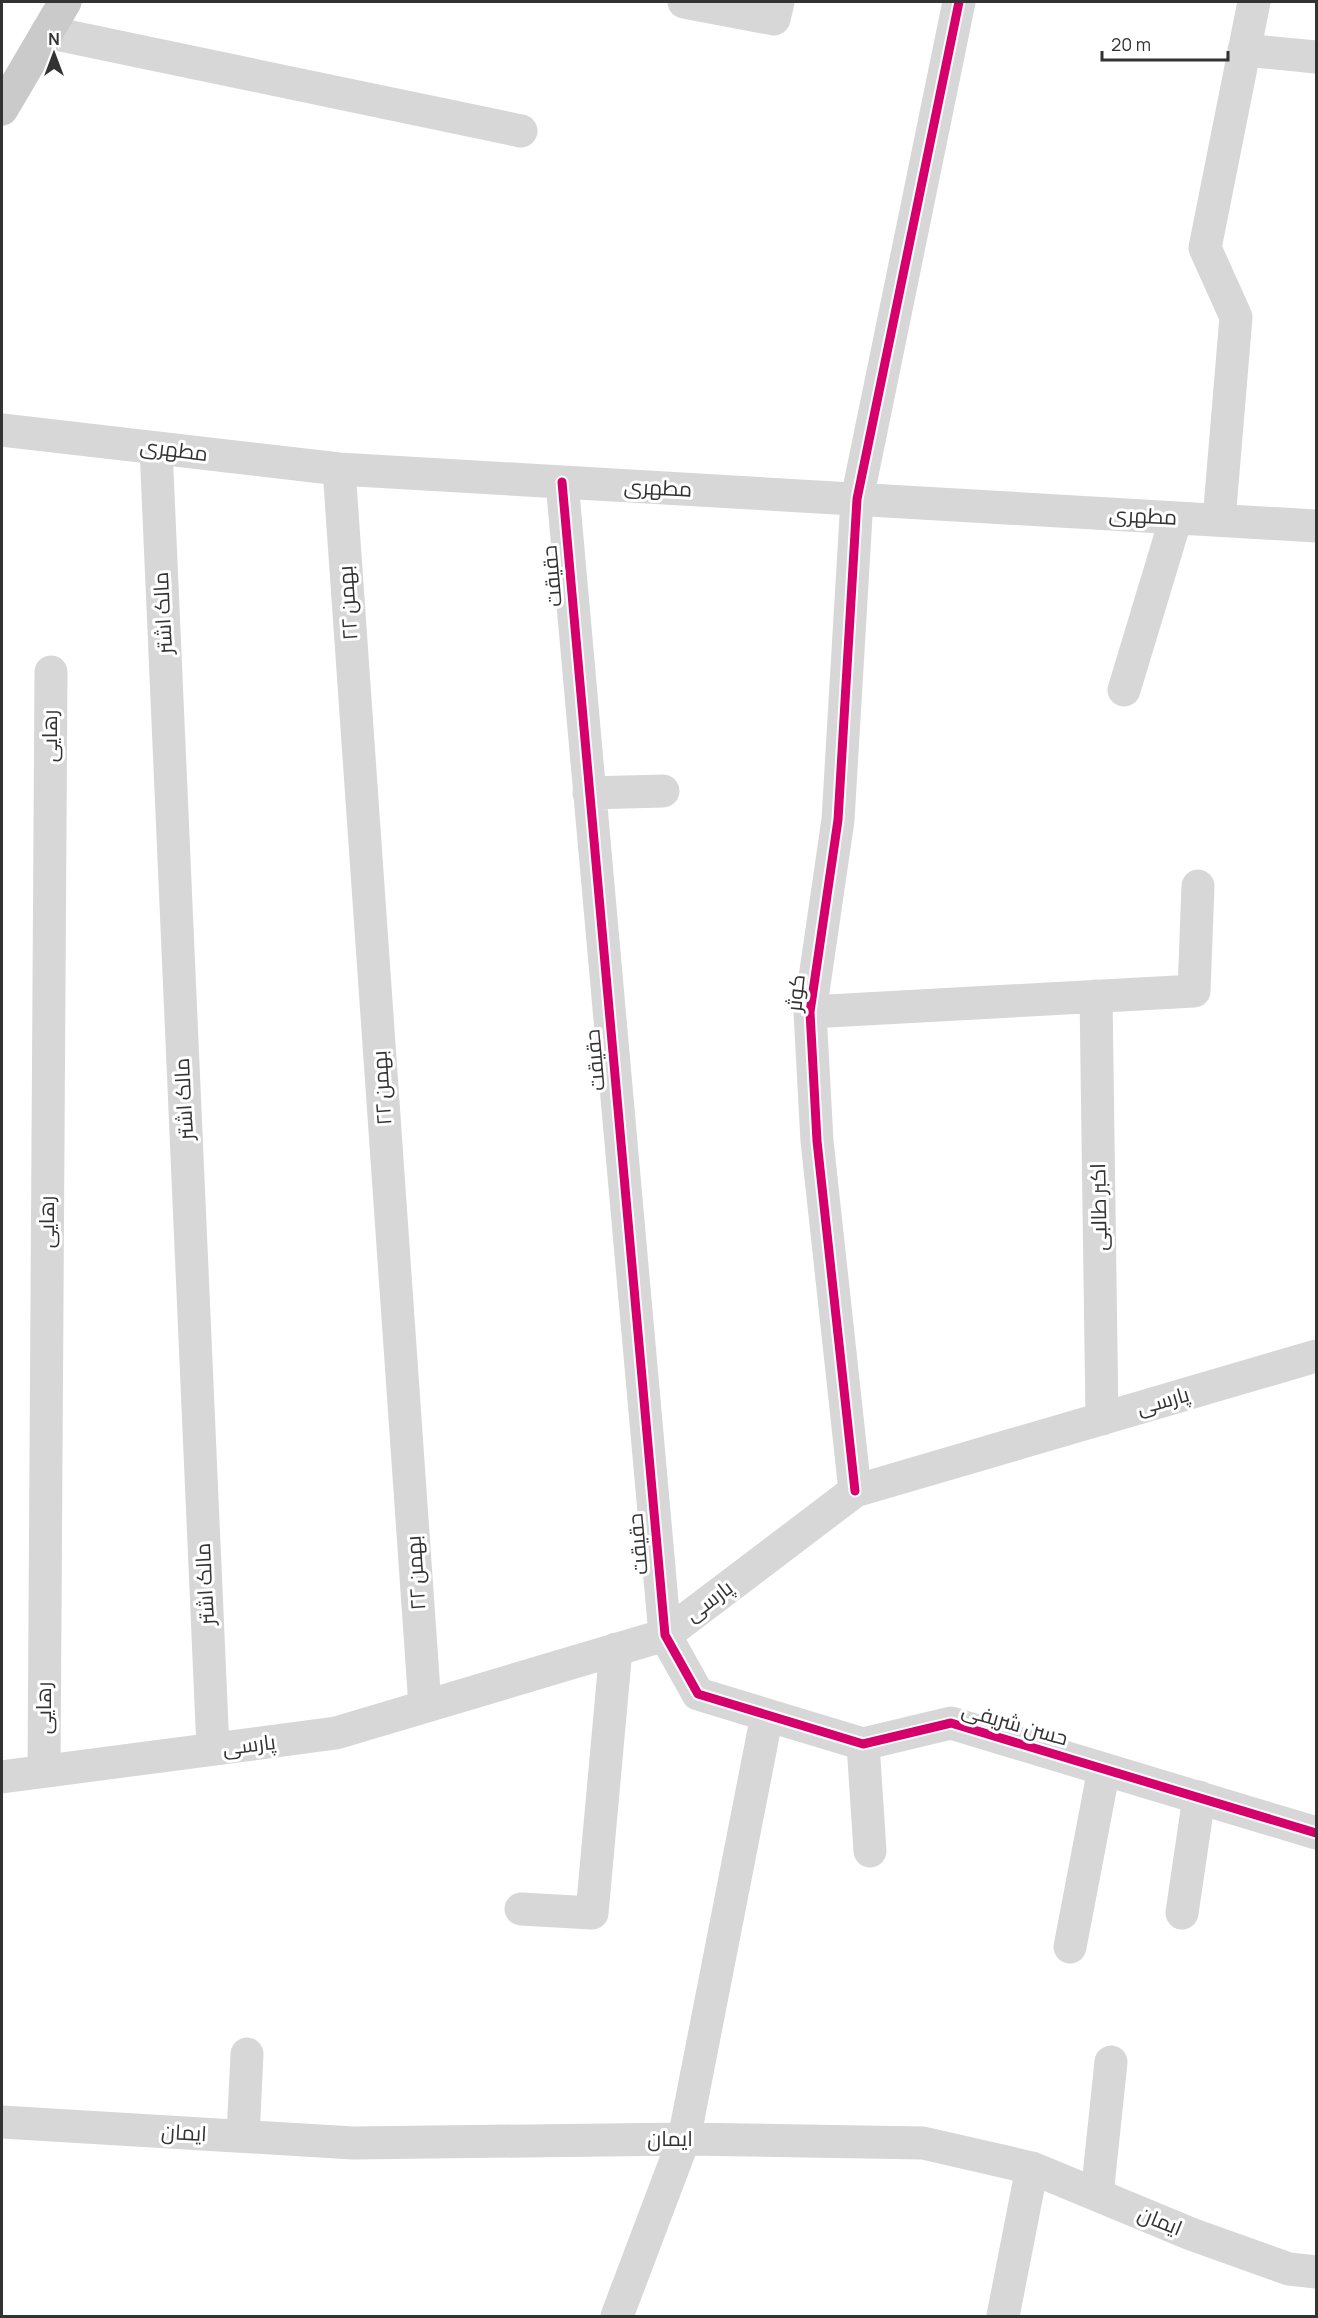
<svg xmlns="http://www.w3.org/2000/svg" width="1318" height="2318" font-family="Manrope,Cairo,sans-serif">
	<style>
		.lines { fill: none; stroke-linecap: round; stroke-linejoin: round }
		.street { stroke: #d7d7d7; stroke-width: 33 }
		.primary { stroke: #cacaca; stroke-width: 33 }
		.cycleway-casing { stroke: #fff; stroke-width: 13 }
		.cycleway { stroke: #d6006c; stroke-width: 9 }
		.labels { text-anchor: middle; stroke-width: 6; stroke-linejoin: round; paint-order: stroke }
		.street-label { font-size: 21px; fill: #333; stroke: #fff }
	</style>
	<rect width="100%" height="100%" fill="#fff"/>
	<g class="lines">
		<!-- street -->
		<path class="street" d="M684,2L774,19L778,2
			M47,32L521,131
			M1244,50L1316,57
			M2,430L339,469L1316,526
			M156,448L213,1749
			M339,469L425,1706
			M562,482L665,1635L698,1694L863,1744L951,1723L1316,1833
			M1219,520L1236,317L1205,248L1254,2
			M1124,690L1176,518
			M589,793L663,791
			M1096,996L1102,1419
			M810,1012L1194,991L1198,886
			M855,1491L817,1141L810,1012L838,820L857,499L959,2
			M863,1744L870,1851
			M44,1771L51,672
			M2,1777L336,1733L665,1635L855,1491L1316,1356
			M521,1909L592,1913L616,1649
			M1182,1913L1199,1797
			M1070,1947L1104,1769
			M2,2122L353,2143L684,2139L923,2143L1032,2168L1191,2234L1289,2269L1316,2272
			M243,2136L247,2054
			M1097,2195L1111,2062
			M617,2316L684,2139L767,1715
			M1003,2316L1032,2168"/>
		<!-- primary -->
		<path class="primary" d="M2,109L65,2"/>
		<!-- cycleway casing -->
		<g class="cycleway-casing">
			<path id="cycleway" d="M562,482L665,1635L698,1694L863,1744L951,1723L1316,1833
				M855,1491L817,1141L810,1012L838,820L857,499L959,2"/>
		</g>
		<!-- cycleway -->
		<use href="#cycleway" class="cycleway"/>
	</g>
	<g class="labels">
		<!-- street labels -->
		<g class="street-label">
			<text transform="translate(174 450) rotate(7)" y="7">مطهری</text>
			<text transform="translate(658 488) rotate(3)" y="7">مطهری</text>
			<text transform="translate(1143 516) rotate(3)" y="7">مطهری</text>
			<text transform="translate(552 576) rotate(-95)" y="7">حقیقت</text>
			<text transform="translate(348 603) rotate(-94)" y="7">۲۲ بهمن</text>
			<text transform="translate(163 613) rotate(-93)" y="7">مالک اشتر</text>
			<text transform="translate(50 736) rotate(-90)" y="7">رهایی</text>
			<text transform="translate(796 993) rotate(-84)" y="7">کوثر</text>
			<text transform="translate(595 1060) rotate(-95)" y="7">حقیقت</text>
			<text transform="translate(382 1088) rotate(-94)" y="7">۲۲ بهمن</text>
			<text transform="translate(184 1099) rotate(-93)" y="7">مالک اشتر</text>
			<text transform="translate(1099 1207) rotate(-91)" y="7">اکبر طالبی</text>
			<text transform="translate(47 1222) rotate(-90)" y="7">رهایی</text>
			<text transform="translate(1163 1401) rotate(-16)" y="7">پارسی</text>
			<text transform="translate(638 1544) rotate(-95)" y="7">حقیقت</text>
			<text transform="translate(416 1573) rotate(-94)" y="7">۲۲ بهمن</text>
			<text transform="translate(205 1584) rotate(-93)" y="7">مالک اشتر</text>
			<text transform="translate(709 1601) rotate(-37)" y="7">پارسی</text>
			<text transform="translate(44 1708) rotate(-90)" y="7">رهایی</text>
			<text transform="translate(1015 1724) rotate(16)" y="7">حسن شریفی</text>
			<text transform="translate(249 1745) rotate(-7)" y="7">پارسی</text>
			<text transform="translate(184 2133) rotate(3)" y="7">ایمان</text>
			<text x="670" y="2146">ایمان</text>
			<text transform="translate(1160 2221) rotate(22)" y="7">ایمان</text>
		</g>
	</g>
	<!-- border -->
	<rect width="1318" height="2318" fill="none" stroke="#333333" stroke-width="6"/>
	<!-- north arrow -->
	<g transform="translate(54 54)" stroke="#ffffff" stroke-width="4.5" paint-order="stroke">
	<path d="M0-4.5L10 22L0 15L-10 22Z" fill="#333333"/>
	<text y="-9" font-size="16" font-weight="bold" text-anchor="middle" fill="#333333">N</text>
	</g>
	<!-- scale -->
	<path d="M1102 51v9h126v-9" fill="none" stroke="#333333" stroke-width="3"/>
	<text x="1111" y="51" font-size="18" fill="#333333" stroke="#ffffff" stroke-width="4.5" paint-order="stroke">20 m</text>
</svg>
